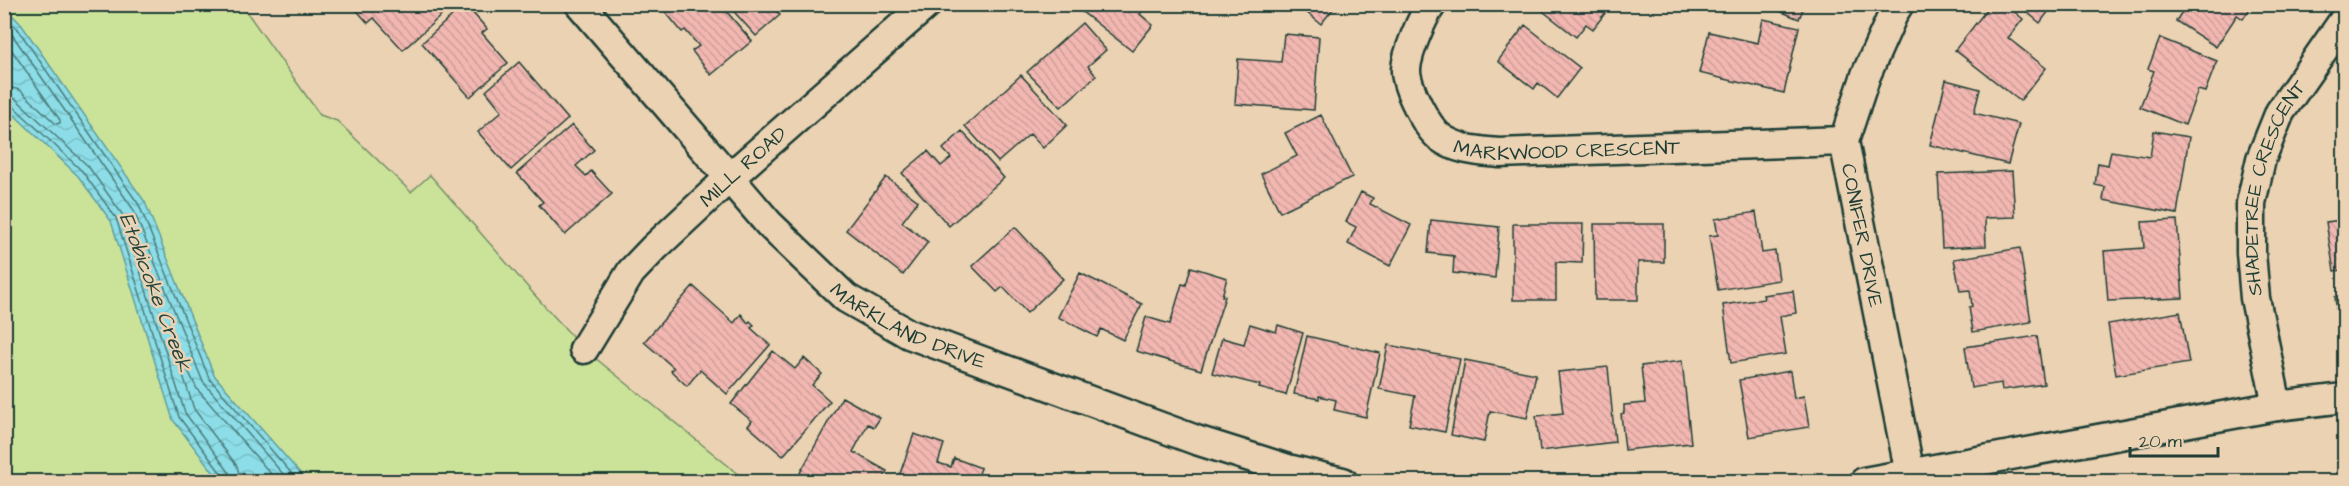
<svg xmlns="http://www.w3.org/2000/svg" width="2349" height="486" font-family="'Architects Daughter',sans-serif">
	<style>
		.grass { fill: #cbe399; stroke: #759066; stroke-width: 1.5 }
		.water { fill: url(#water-waves); stroke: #609d9f; stroke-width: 1.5 }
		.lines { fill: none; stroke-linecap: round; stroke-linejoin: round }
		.shore { stroke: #4b7d7c; stroke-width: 1.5 }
		.building { fill: url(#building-back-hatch); stroke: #1f3d34; stroke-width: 1.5 }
		.street-casing { stroke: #1f3d34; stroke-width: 33 }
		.street { stroke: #ead2b3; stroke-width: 28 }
		.labels { text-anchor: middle; stroke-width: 5; stroke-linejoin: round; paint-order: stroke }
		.street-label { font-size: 20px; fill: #1f3d34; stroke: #ead2b3 }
		.water-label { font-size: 21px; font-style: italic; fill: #24453d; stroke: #ead2b3 }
	</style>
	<defs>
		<pattern id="water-waves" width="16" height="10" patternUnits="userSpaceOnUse" patternTransform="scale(1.5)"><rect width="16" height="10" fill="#8cdde7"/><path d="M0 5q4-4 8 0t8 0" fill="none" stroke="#78bfc7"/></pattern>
		<pattern id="building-back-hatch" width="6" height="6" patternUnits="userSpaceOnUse" patternTransform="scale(1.5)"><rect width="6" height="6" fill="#f2b7b1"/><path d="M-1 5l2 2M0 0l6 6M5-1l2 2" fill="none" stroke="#cf9e99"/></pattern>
	</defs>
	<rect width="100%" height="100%" fill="#ead2b3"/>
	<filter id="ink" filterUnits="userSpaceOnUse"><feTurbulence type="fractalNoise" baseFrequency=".0167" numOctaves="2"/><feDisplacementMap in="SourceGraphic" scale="12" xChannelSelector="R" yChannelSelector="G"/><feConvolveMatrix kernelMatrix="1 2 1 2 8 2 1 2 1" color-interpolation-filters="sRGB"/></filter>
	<g filter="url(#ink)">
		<!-- grass -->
		<path class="grass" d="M241,4L320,115L337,121L411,192L430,175L539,300L584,349L747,481L5,482V5Z"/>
		<!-- water -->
		<path class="water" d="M5,8L21,24L145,202L214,375L307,481H220L173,420L111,221L78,176L5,106Z"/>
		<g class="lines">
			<!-- shore -->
			<path class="shore" d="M4,17L17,28L139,205L209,378L299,482
				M4,27L11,33L133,209L203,382L290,482
				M4,39L60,120V123L56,124L20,90L4,86
				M4,95L16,99L88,166L122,214L185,413L229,472L232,482
				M4,103L11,104L82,171L116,218L179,417L223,476L224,482
				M241,482L237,466L194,409L180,366L181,363L185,364L197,389L278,482"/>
		</g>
		<!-- building -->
		<path class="building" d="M454,4L403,50L374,18L368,23L352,5Z
			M465,4L487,29L482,33L508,63L470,97L422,43Z
			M668,4H720L752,41L711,75L692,51L699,46L685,30L682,32L663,9Z
			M727,4H770L780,15L756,36Z
			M1086,4H1147L1140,14L1153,25L1132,51L1081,11Z
			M1296,4H1337L1321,24Z
			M1540,4H1612L1593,29L1586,24L1576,37L1544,12L1539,6Z
			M1763,4H1805L1799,19Z
			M1991,4H2005L2023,19L2008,38L2046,68L2020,101L1955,50Z
			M2017,4H2054L2040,23Z
			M2187,4H2253L2243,19L2237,15L2216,47L2176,21Z
			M1763,19L1799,27L1784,93L1699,73L1709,32L1758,43Z
			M1082,23L1106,50L1088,66L1096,76L1061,107L1027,72Z
			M1525,25L1580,68L1557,98L1538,83L1534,89L1498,61Z
			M1284,34L1319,37L1314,110L1235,104L1238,59L1281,62Z
			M2160,38L2217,61L2205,92L2198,90L2185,125L2140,107L2154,71L2148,69Z
			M519,62L568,119L511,170L478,132L502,111L486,91Z
			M1021,75L1067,125L1043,148L1030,134L998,162L965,126Z
			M1946,80L1980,89L1974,113L2019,124L2008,164L1930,145Z
			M1321,115L1352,177L1280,212L1261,174L1297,156L1285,133Z
			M572,125L594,150L576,166L586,176L591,171L612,194L565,235L539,205L543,202L517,173Z
			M962,131L1004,178L949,226L902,173L928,151L941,166L951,158L943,149Z
			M2154,131L2189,137L2177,214L2103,200L2105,187L2095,185L2098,163L2108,165L2111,151L2150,157Z
			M2012,171L2015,217L1985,218L1986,246L1942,248L1938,174Z
			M886,177L918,201L902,222L928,242L903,275L846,230Z
			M1361,192L1373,198L1370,204L1411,225L1390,266L1348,244L1356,227L1346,222Z
			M1756,212L1762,253L1775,251L1779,280L1718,290L1709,236L1718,235L1715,219Z
			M2342,217H2344V273V270L2334,271L2326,222L2342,220Z
			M1431,220L1499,227L1495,278L1453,273L1454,256L1428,253Z
			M2177,220L2183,298L2108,301L2104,251L2144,248L2142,222Z
			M1513,224H1583L1582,263L1556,262V300H1513Z
			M1594,224H1664V262H1638V300H1595Z
			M1015,227L1063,279L1027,313L1003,287L997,292L972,266Z
			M2020,248L2031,322L1973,332L1969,307L1972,306L1970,290L1960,291L1954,259Z
			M1191,267L1227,278L1222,296H1225L1224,300L1201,370L1136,351L1146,317L1170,324L1182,284L1186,285Z
			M1080,273L1142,304L1123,340L1101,329L1097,337L1058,317Z
			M693,286L734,323L741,314L748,323L750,321L754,325L751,328L770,345L727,394L700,370L687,386L671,371L674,368L644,342Z
			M1793,291L1796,313L1780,316L1786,354L1731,363L1723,305L1764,299L1763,295Z
			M2344,296V328L2339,329L2335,297Z
			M2180,312L2189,363L2116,375L2108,324Z
			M1250,324L1276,332L1278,325L1303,333L1286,395L1259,388L1260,385L1212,373L1222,338L1244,344Z
			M1307,336L1380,353L1366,417L1334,410L1336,400L1319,396V399L1294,394Z
			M2037,336L2044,384L2002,390L2001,383L1971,388L1965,347Z
			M1388,345L1460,359L1445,432L1409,425L1415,396L1379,389Z
			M773,351L795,369L804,358L822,374L812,385L830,401L783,456L748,426L752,421L731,404Z
			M1465,360L1536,374L1527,418L1490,411L1484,442L1451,435Z
			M1682,361L1691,443L1625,450L1621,414L1624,413V405L1645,403L1641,366Z
			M1608,367L1615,442L1540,451L1536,416L1563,413L1558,372Z
			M1790,371L1794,398L1804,396L1809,427L1749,437L1739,380Z
			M842,397L880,418L874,427L868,424L853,452L887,471L882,482H805L802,480L805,476L800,473Z
			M914,434L944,444L938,463L951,467L954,458L981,468L976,482H897Z"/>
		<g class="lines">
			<!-- street casing -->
			<g class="street-casing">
				<g id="street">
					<path id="s1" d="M580,4L769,224L846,298L909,334L1196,440L1288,469L1343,482"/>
					<path id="s2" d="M1432,4C1422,17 1407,53 1406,69C1405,85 1427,129 1441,138C1457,150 1480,151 1499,153L1844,141"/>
					<path id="s3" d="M1899,4L1894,12L1866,75L1844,141L1910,474"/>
					<path id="s4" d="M584,349L631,272L654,248L729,178L927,4"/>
					<path id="s5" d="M2277,406L2255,298L2251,253V203L2261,159L2280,112L2344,20"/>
					<path d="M1864,482L2277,406L2344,398"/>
				</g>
			</g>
			<!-- street -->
			<use href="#street" class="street"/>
		</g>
	</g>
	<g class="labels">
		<!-- street labels -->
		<g class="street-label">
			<text dy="7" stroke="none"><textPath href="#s2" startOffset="278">MARKWOOD CRESCENT</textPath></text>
			<text dy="7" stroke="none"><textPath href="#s4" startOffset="244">MILL ROAD</textPath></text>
			<text dy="7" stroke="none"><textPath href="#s5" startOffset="225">SHADETREE CRESCENT</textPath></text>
			<text dy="7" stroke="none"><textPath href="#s3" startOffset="244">CONIFER DRIVE</textPath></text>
			<text dy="7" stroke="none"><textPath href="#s1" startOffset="465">MARKLAND DRIVE</textPath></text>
		</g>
		<!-- water labels -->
		<g class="water-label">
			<text transform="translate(156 292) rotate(69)" y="7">Etobicoke Creek</text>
		</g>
	</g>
	<!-- margin -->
	<rect width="2349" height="486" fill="none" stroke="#ead2b3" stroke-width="24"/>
	<rect x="12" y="12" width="2325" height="462" fill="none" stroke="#1f3d34" stroke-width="2" filter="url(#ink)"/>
	<!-- scale -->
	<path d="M2130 447v9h88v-9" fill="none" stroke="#1f3d34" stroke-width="3"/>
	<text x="2139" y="447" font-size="18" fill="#1f3d34" stroke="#ead2b3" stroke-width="4.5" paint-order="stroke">20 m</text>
</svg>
